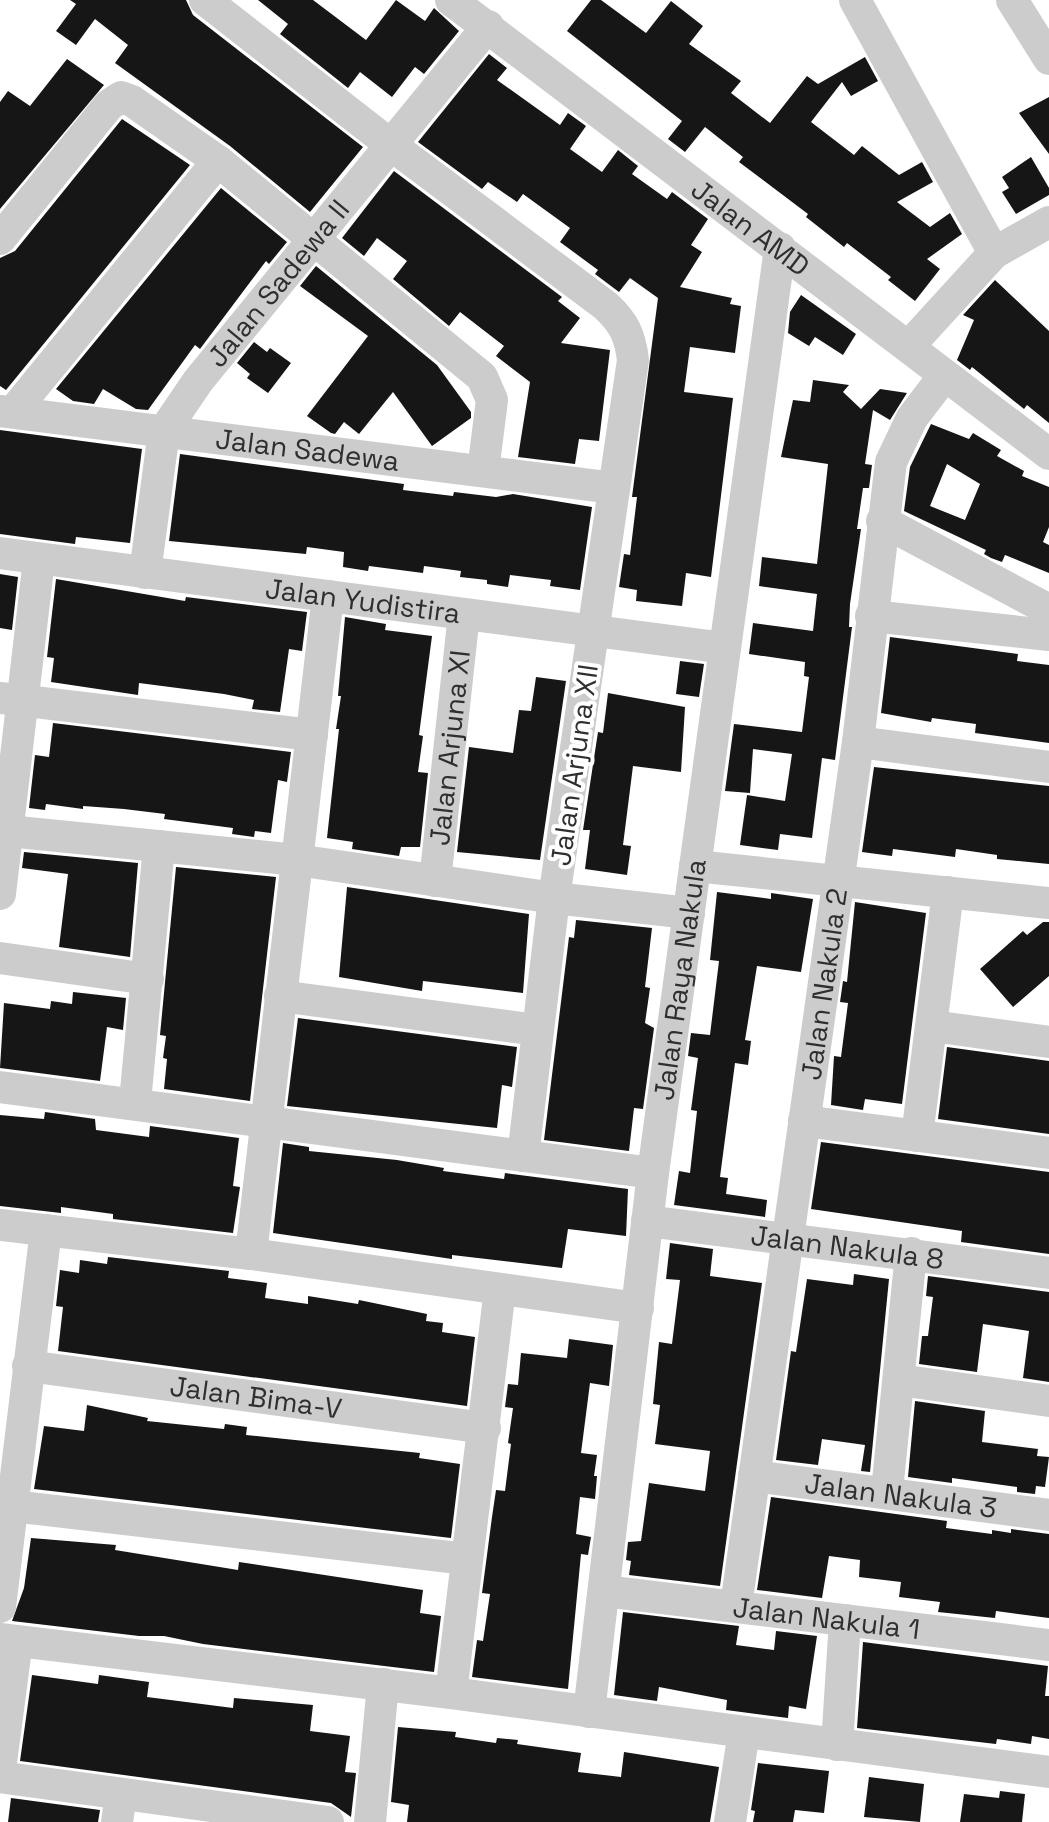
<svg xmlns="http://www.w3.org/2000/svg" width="1049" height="1822" font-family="'Space Grotesk',sans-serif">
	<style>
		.building { fill: #161616; fill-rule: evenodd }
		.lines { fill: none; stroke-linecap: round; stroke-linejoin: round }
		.minor { stroke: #ccc; stroke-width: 32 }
		.labels { text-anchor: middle; stroke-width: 8; stroke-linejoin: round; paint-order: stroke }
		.street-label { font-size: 28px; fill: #2f2f2f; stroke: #fff }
	</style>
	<rect width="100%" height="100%" fill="#fff"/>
	<!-- building -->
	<path class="building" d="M70,0H186L193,15L363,147L310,212L230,146L115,63L128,45L95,19L76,45L56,31L76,4Z
		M258,0H313L366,40L396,0L425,21L434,8L459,31L424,74L415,67L392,97L360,72L348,88L280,34L288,24Z
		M591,0H601L646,33L671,1L703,26L689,44L741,81L731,93L770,123L807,76L818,84L865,57L878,81L851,96L842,82L811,122L854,155L862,146L899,175L922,162L933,182L897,202L930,227L950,213L962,234L927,259L940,269L915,301L888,280L891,277L847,243L844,247L806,217L808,214L739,162L743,157L705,127L685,152L668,139L682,121L567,31Z
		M489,54L507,68L497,80L560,125L568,113L586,126L570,149L602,172L618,150L638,166L632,174L667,199L672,192L708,219L691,245L702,252L680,287L732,298L730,304L741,306L735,353L690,347L684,392L733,398L711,577L686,573L682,606L636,601L637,590L619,587L624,554L630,555L637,497H632L658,298L630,278L619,292L595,274L598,270L560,242L570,228L523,194L517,202L488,182L482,189L418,142Z
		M67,59L104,85L0,209V102L8,91L30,106Z
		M1049,97V154L1019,113Z
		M122,119L190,165L6,390L0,386V258L15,251Z
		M1031,157L1049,188V195L1016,214L1002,192L1009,188L1002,177Z
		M394,171L562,297L558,301L580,318L561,343L610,350L599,441L579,439L575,464L518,457L530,382L496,356L504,346L460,312L449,326L393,279L407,261L377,238L364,256L342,238Z
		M221,188L287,242L269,264L266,261L200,349L195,345L148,410L136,409L103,389L94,404L73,401L56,389Z
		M316,266L437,365L471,412V418L432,446L393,392L359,434L344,422L335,434L331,433L307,416L368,336L300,286Z
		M995,280L1049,331V423L1027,405L1024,409L972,367L970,370L957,360L974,320L963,315Z
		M801,295L856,334L843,355L815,337L809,346L788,333L790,312Z
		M254,342L267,352L270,348L291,363L268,393L247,378L250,374L237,363Z
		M813,380L849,385L843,392L861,409L880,389L907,393L890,420L873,410L865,464L872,465L869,488H863L857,529H861L850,604L849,627H852L835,760L822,758L812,838L780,834L778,850L740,845L747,795L785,801L792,754L753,749L750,793L725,791L734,724L802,732L809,677L804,676L805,662L749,654L753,623L813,631L817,594L759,586L762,557L817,564L828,464L781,457L793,400L810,402Z
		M931,424L969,439L973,433L1001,450L997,456L1024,471L1022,476L1049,487V527L1043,542L1049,545V573L1005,555L1002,562L991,558L984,554L986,550L904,511L910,467ZM947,464L980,484L965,520L930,506Z
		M0,430L142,449L130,543L76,537L75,544L0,534Z
		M180,454L404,484L403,490L453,496L454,492L496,497L513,494L592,507L580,590L550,586L551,580L510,575L508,587L487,584V580L460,577L461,571L424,566L423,573L369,566L368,571L343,567L344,552L307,547L306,554L169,541Z
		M0,574L18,577L12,630L0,628Z
		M56,579L185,601L186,597L307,612L302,651L289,649L280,712L252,709L254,700L224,694L139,683L138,695L51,682L54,658L47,657Z
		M345,617L386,624L385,630L432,636L419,735L423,736L418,772L428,773L420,847H401L399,856L352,849L353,842L327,838L339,729H336L341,696H338Z
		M890,637L1018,654L1017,661L1049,665V743L975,733L976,724L932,718L931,722L881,713Z
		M680,661L704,664L699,697L676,694Z
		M536,677L566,681L540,860L457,852L469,747L513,753L519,710L531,711Z
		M608,693L685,707L681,772L633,766L623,845L631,846L627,875L585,869L590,830H583L598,732L603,733Z
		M53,723L291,752L287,782L278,780L271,833L255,831L254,837L232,834L233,828L164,819L165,814L124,809L83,806V809L46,804L45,810L29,808L35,755L49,757Z
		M874,767L1049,786V864L997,859V855L956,849L955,857L893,849L892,856L862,852Z
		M24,852L138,863L130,957L59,947L68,874L22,868Z
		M176,867L276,877L250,1101L164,1089L167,1059L163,1058L166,1036L160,1035Z
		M347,887L529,914L523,993L423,981L422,991L339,977Z
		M717,892L771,899V893L813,899L801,972L757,966L745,1040L751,1041L748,1065L735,1063L720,1177L728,1178L726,1194L767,1200L765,1217L674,1205L679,1171L690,1173L697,1111L691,1110L698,1058L688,1056L691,1033L710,1035L719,961L710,960Z
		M855,902L926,913L902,1104L865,1099L863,1110L831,1105L834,1056L841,1057L848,1003L840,1002L843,981L847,982Z
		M576,920L652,928L645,987L650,988L645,1023L654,1028L643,1109L634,1108L629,1151L544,1140L569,937L574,938Z
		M1043,922H1049V976L1013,1007L980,969L1023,931L1027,935Z
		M73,992L126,998L123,1030L107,1027L100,1081L0,1068L4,1003L50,1009L51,1001L72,1004Z
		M298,1018L517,1047L512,1087L502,1085L497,1128L287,1106Z
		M947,1047L1049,1061V1134L938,1119Z
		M45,1112L95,1119L96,1130L149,1137L150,1126L239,1138L233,1186L240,1187L233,1233L113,1219V1214L61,1207V1213L0,1206V1115L44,1119Z
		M821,1142L1049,1172V1254L961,1242L962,1231L811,1209Z
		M283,1143L309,1147V1151L397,1160L444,1168L443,1171L504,1179L505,1173L628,1189L626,1236L568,1229L562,1268L452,1255V1259L273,1233Z
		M670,1243L713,1249L710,1276L762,1283L720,1586L629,1575L631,1561L626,1560L628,1542L641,1541L649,1483L705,1491L710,1451L655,1444L660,1405L653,1404L659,1342L672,1344L680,1280L666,1279Z
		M108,1257L229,1271L228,1278L267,1283L265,1298L308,1304V1296L358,1304L359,1300L427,1314L426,1321L443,1323L442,1332L475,1337L467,1406L58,1351L63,1307L56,1306L60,1270L79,1273L80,1260L107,1264Z
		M854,1274L889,1279L870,1472L861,1471L865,1445L822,1439L818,1465L776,1460L791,1351L796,1352L807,1279L853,1285Z
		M928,1276L1049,1292V1382L1023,1378L1029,1331L983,1324L977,1372L919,1364L922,1336H928L933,1297L926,1296Z
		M569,1339L613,1345L609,1386L590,1383L581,1453L597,1455L594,1476H597L595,1499L580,1497L576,1534L591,1537L588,1555L581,1554L568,1689L472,1677L477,1640L483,1641L490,1594L482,1593L492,1517L496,1490L505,1491L511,1444L508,1443L513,1408L505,1407L508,1384L518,1385L521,1353L567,1358Z
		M915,1401L985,1411L982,1442L1038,1449L1037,1456L1049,1457L1045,1487L1036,1486L1035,1494L1017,1492V1487L952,1478V1483L908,1477Z
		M87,1405L148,1418L147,1421L224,1429L225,1424L247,1427L246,1435L420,1453L419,1458L460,1464L451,1538L34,1489L44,1426L84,1431Z
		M771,1497L947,1521L946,1528L992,1534V1530L1011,1533V1529L1049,1534V1618L996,1611L995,1618L938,1612L940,1602L899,1597L901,1582L859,1577L860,1560L829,1556L822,1598L757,1590Z
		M31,1538L116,1545L115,1550L238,1570L239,1562L423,1590L420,1613L441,1616L434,1672L203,1644L164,1636H139L12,1621L24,1588Z
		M623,1612L739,1626L736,1645L774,1650L776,1631L817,1636L806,1709L789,1706L788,1718L726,1710L727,1700L659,1687L657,1701L614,1695Z
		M863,1642L1048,1666L1045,1696H1049V1739L1032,1736L1031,1744L997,1739L996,1744L857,1728Z
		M32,1675L98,1684L99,1675L149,1682L147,1697L233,1708L234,1698L313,1705L310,1731L350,1736L345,1772L356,1773L351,1817L331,1803L20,1761Z
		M398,1727L456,1732L455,1737L496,1743L497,1738L518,1740L517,1744L581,1753L578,1772L621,1777L624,1752L719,1767L710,1822H407L409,1805L391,1802Z
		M758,1763L829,1771L824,1813L795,1810L793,1822H753L755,1811L751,1810Z
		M869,1777L924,1784L920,1822L864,1817Z
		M1000,1791L1025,1794L1022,1822H960L964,1794L999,1798Z
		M11,1798L100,1810L98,1822H8Z"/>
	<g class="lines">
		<!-- minor -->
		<g class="minor">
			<path d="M205,0L391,145L606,306C624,323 630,335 633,360L554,898L523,1156"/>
			<path id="s1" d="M451,0L1049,454"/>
			<path d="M855,0L994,253"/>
			<path d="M1012,0L1049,59"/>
			<path d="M0,239L109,105L121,97L132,101L218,161L482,377L492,400L483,471"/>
			<path d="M909,346L994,253L1049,222"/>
			<path id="s2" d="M0,411L614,488"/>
			<path d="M13,412L218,161"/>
			<path d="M882,521L1049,610"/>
			<path id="s3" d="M0,553L725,648"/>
			<path id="s4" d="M145,573L164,431L198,381L488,26"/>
			<path d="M871,616L1049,635"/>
			<path d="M0,698L312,735"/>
			<path d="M858,742L1049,767"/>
			<path d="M8,831L297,860L554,898L689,913"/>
			<path d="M695,866L1049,903"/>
			<path id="s5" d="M435,881L464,614"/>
			<path d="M0,894L39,559"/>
			<path d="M0,958L148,979"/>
			<path d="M280,996L537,1030"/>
			<path d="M932,1026L1049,1042"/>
			<path d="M0,1087L653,1173"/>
			<path d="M135,1102L159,846"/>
			<path d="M804,1121L1049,1153"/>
			<path d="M917,1136L948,892"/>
			<path id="s6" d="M647,1221L1049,1273"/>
			<path d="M0,1225L251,1254L638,1308"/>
			<path d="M251,1254L328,596"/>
			<path id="s7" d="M28,1366L485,1428"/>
			<path d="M899,1380L1049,1401"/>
			<path id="s8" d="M754,1476L1049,1515"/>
			<path d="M887,1491L911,1253"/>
			<path d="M12,1506L467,1559"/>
			<path id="s9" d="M604,1591L1049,1645"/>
			<path id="s10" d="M736,1606L858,742L891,462L912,418L944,376"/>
			<path d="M0,1607L46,1230"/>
			<path d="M0,1639L451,1693L1049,1772"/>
			<path d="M451,1693L500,1289"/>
			<path id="s11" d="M589,1712L653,1173L780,248"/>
			<path d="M837,1745L845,1620"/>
			<path d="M0,1770L17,1641"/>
			<path d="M0,1777L328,1822"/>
			<path d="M117,1822L121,1794"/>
			<path d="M370,1822L383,1684"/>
			<path d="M730,1822L744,1732"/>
		</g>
	</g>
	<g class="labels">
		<!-- street labels -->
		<g class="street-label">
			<text dy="10" stroke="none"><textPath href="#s1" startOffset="376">Jalan AMD</textPath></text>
			<text dy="10" stroke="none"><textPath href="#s4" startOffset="330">Jalan Sadewa II</textPath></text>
			<text dy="10" stroke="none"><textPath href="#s2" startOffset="310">Jalan Sadewa</textPath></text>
			<text dy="10" stroke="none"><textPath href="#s3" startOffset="366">Jalan Yudistira</textPath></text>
			<text dy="10" stroke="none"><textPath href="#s5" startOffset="134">Jalan Arjuna XI</textPath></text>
			<text transform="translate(574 765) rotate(-82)" y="10">Jalan Arjuna XII</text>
			<text dy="10" stroke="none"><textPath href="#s11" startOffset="738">Jalan Raya Nakula</textPath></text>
			<text dy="10" stroke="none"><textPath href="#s10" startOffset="628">Jalan Nakula 2</textPath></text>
			<text dy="10" stroke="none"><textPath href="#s6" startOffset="202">Jalan Nakula 8</textPath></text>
			<text dy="10" stroke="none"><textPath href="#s7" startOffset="230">Jalan Bima-V</textPath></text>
			<text dy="10" stroke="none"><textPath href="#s8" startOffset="148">Jalan Nakula 3</textPath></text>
			<text dy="10" stroke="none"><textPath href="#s9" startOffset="224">Jalan Nakula 1</textPath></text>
		</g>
	</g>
</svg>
